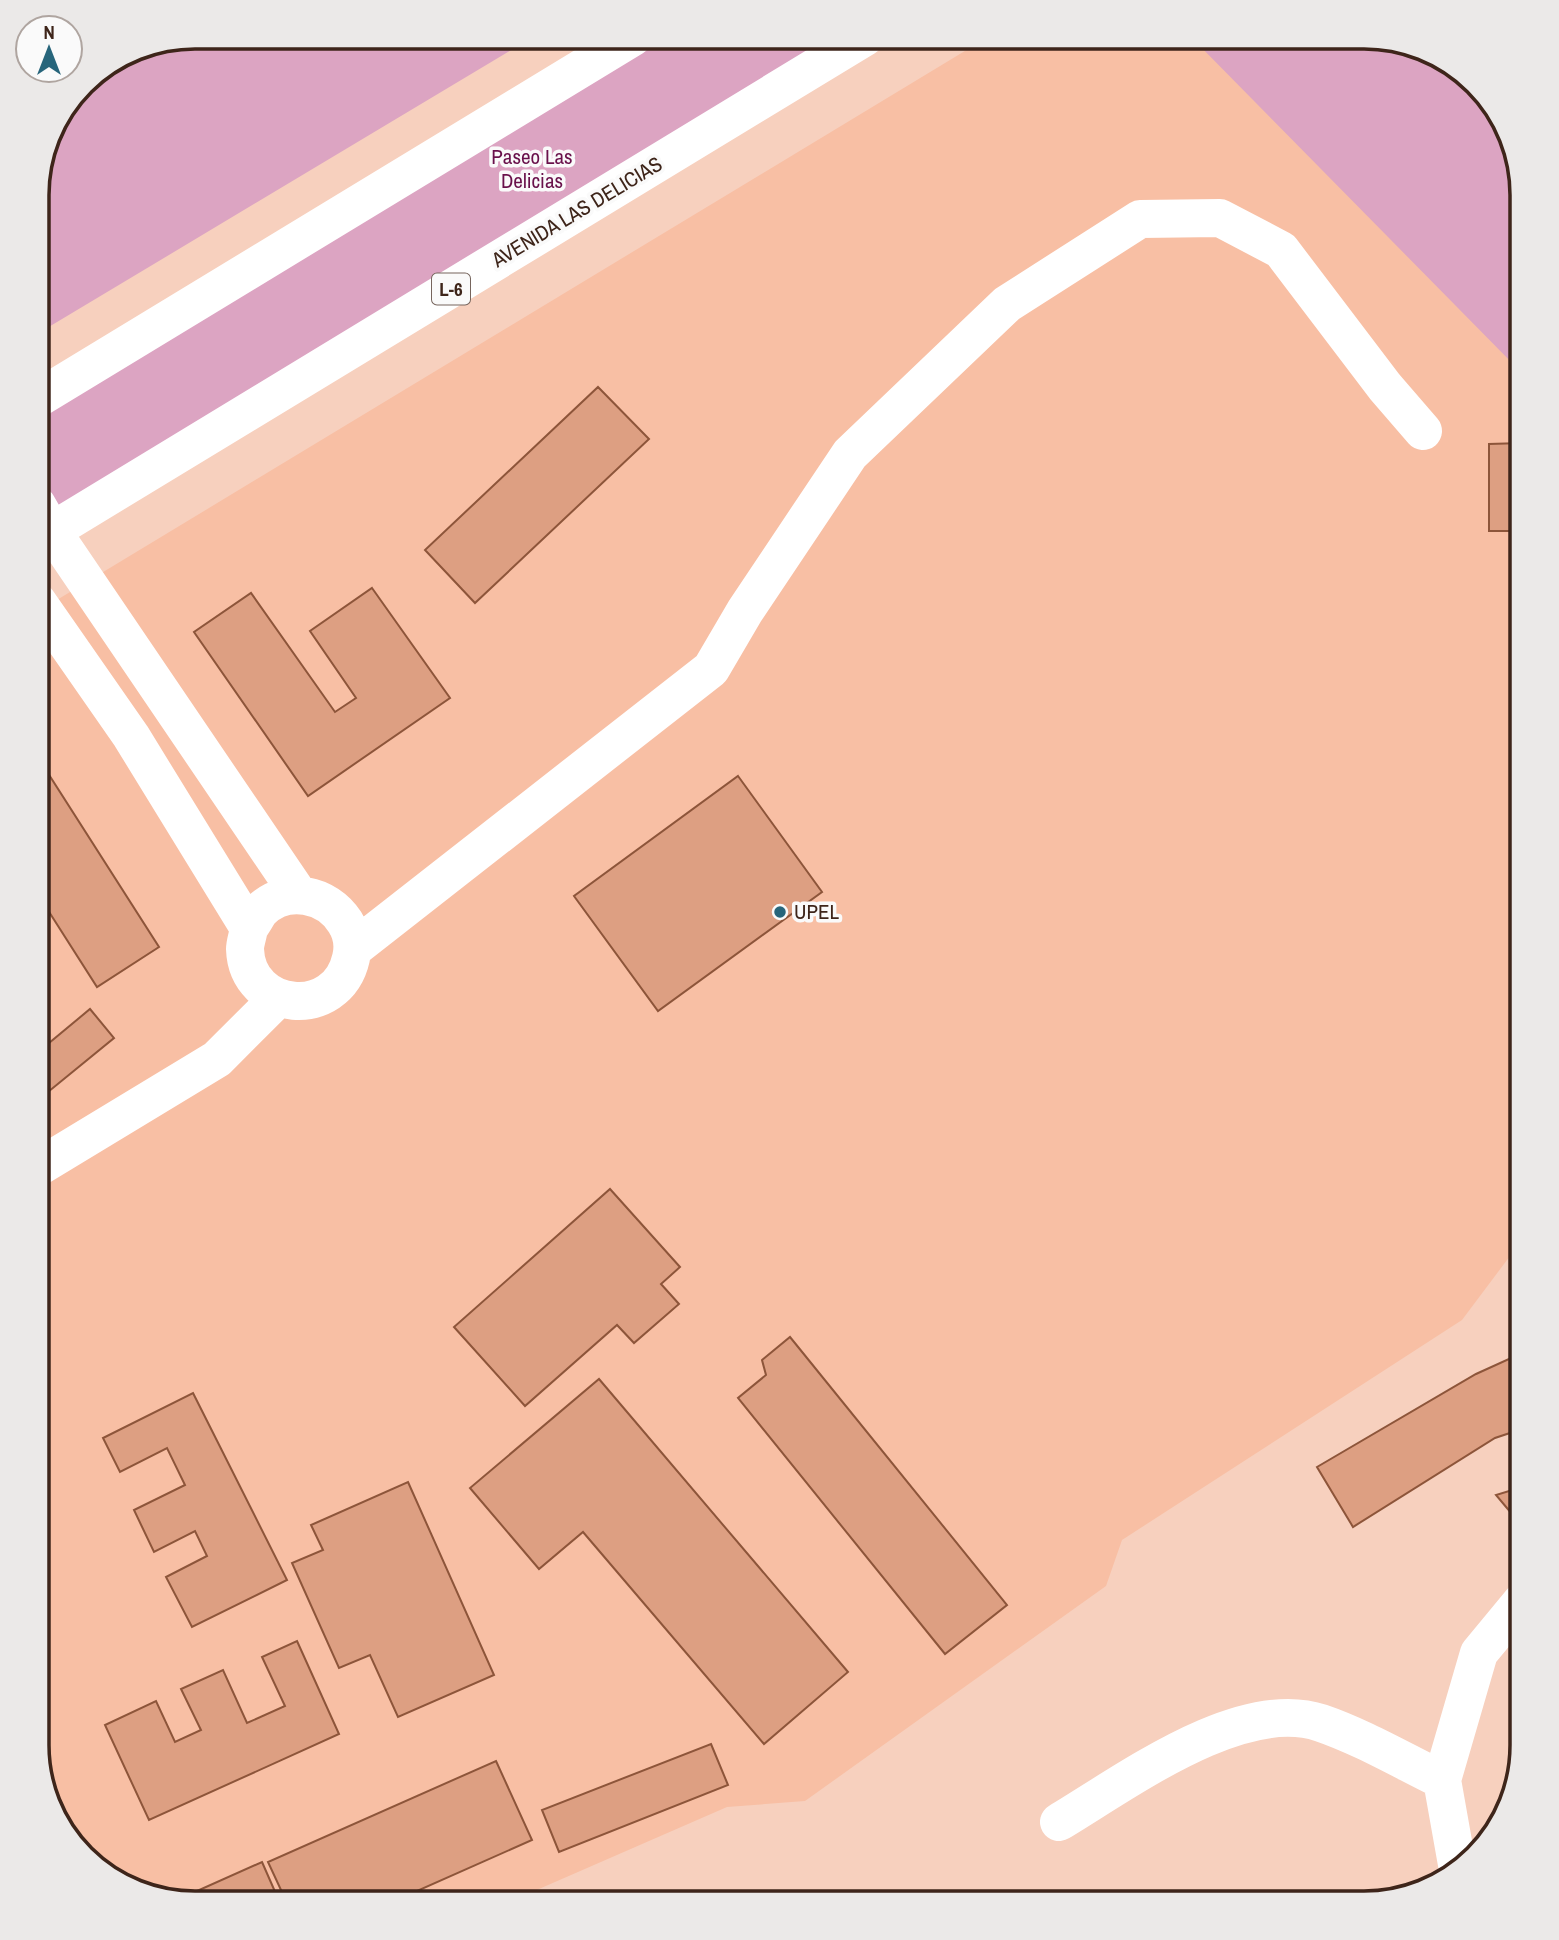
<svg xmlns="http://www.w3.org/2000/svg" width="1559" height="1940" font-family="'Archivo Narrow',sans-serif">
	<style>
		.built { fill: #f8bfa4 }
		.green { fill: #dca4c2 }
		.building { fill: #dd9f82; stroke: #8d553a; stroke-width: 2 }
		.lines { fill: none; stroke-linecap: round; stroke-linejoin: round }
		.minor { stroke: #fff; stroke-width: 38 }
		.major { stroke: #fff; stroke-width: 38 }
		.poi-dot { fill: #27657b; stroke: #fafafa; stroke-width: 2.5 }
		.labels { text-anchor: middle; stroke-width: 7; stroke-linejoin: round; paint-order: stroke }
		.shield { fill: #fafafa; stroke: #76655d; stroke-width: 2 }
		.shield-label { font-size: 19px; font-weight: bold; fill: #3e251a }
		.park-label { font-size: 21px; fill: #69114b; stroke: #fafafa }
		.street-label { font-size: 21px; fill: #3e251a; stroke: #fafafa }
		.poi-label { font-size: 21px; fill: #3e251a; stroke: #fafafa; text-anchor: start }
		.rim { fill: none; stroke: #3e251a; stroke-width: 3.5 }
	</style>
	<rect width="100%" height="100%" fill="#f7d0be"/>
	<!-- built -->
	<path class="built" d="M988,37H1374L1443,58L1495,107L1522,195V1212L1513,1252L1462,1320L1122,1540L1106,1586L805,1801L727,1807L507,1903H195L116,1882L64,1833L37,1745V612Z"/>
	<!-- green -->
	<path class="green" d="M195,37H533L37,334V184L53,125L90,76L135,49Z
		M633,37H865L37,540V399Z
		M1191,37H1374L1443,58L1495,107L1522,195V373Z"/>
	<!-- building -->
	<path class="building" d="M598,387L649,439L475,603L425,550Z
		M1522,443V531H1489V444Z
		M372,588L450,698L308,796L194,632L251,593L335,712L356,698L310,631Z
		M37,756L159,947L97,987L37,893Z
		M738,776L822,892L658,1011L574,896Z
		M90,1009L114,1038L37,1101V1053Z
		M610,1189L680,1267L661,1284L679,1304L634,1343L617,1325L525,1406L454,1327Z
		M790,1337L1007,1605L945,1654L738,1398L766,1375L762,1360Z
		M1522,1353V1429L1495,1438L1353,1527L1317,1467L1476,1374Z
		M599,1379L848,1672L764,1744L583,1532L539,1569L470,1488Z
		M193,1393L287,1580L192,1627L166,1577L207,1556L195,1531L154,1552L134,1510L185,1485L167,1448L120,1472L103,1438Z
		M408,1482L494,1675L398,1717L370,1655L339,1668L292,1563L323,1550L311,1525Z
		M1522,1487V1526L1496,1495Z
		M297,1641L339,1734L149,1820L105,1725L156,1701L175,1742L201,1730L181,1689L223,1670L247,1723L285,1706L262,1657Z
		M711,1744L728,1785L559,1852L542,1810Z
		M496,1761L532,1840L390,1903H287L268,1862Z
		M262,1862L280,1903H195L179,1899Z"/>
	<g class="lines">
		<!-- minor -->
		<path class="minor" d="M37,505L52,531L299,895
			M37,601L131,736L249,928C248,935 245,943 245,949C247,1012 337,1021 351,958C354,946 352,933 345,922C327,894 287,885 261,910C257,915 253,923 249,928
			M353,949L711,669L745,611L850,454L1007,304L1140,219L1220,218L1281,250L1385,387L1423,431
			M37,1168L217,1059L278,998
			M1059,1822C1126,1782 1241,1696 1321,1723C1362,1737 1403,1761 1442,1780
			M1458,1870L1442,1780L1479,1653L1522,1601"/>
		<!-- major -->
		<path class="major" d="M37,399L633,37
			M37,540L865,37"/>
	</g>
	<!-- markers -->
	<circle class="poi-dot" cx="780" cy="912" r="7"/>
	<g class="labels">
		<!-- shield labels -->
		<rect class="shield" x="432" y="273.5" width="38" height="31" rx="5"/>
		<g class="shield-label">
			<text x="451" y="296">L-6</text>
		</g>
		<!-- park labels -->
		<g class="park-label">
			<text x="532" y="164">Paseo Las<tspan x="532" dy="24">Delicias</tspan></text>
		</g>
		<!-- street labels -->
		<g class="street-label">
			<text transform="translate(577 212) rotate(-31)" y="7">AVENIDA LAS DELICIAS</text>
		</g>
		<!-- poi labels -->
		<g class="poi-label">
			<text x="794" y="919">UPEL</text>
		</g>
	</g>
	<!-- crop -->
	<path d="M0 0H1559V1940H0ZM195 49H1364A146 146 0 0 1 1510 195V1745A146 146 0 0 1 1364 1891H195A146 146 0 0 1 49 1745V195A146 146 0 0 1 195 49Z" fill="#ebe9e8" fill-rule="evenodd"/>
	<path class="rim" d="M195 49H1364A146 146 0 0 1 1510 195V1745A146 146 0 0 1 1364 1891H195A146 146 0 0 1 49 1745V195A146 146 0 0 1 195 49Z"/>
	<!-- north arrow -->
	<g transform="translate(49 49)"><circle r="33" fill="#fafafa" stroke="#afa5a0" stroke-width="2"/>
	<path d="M0-5L12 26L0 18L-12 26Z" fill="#27657b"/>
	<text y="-10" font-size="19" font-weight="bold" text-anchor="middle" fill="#3e251a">N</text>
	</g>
</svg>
